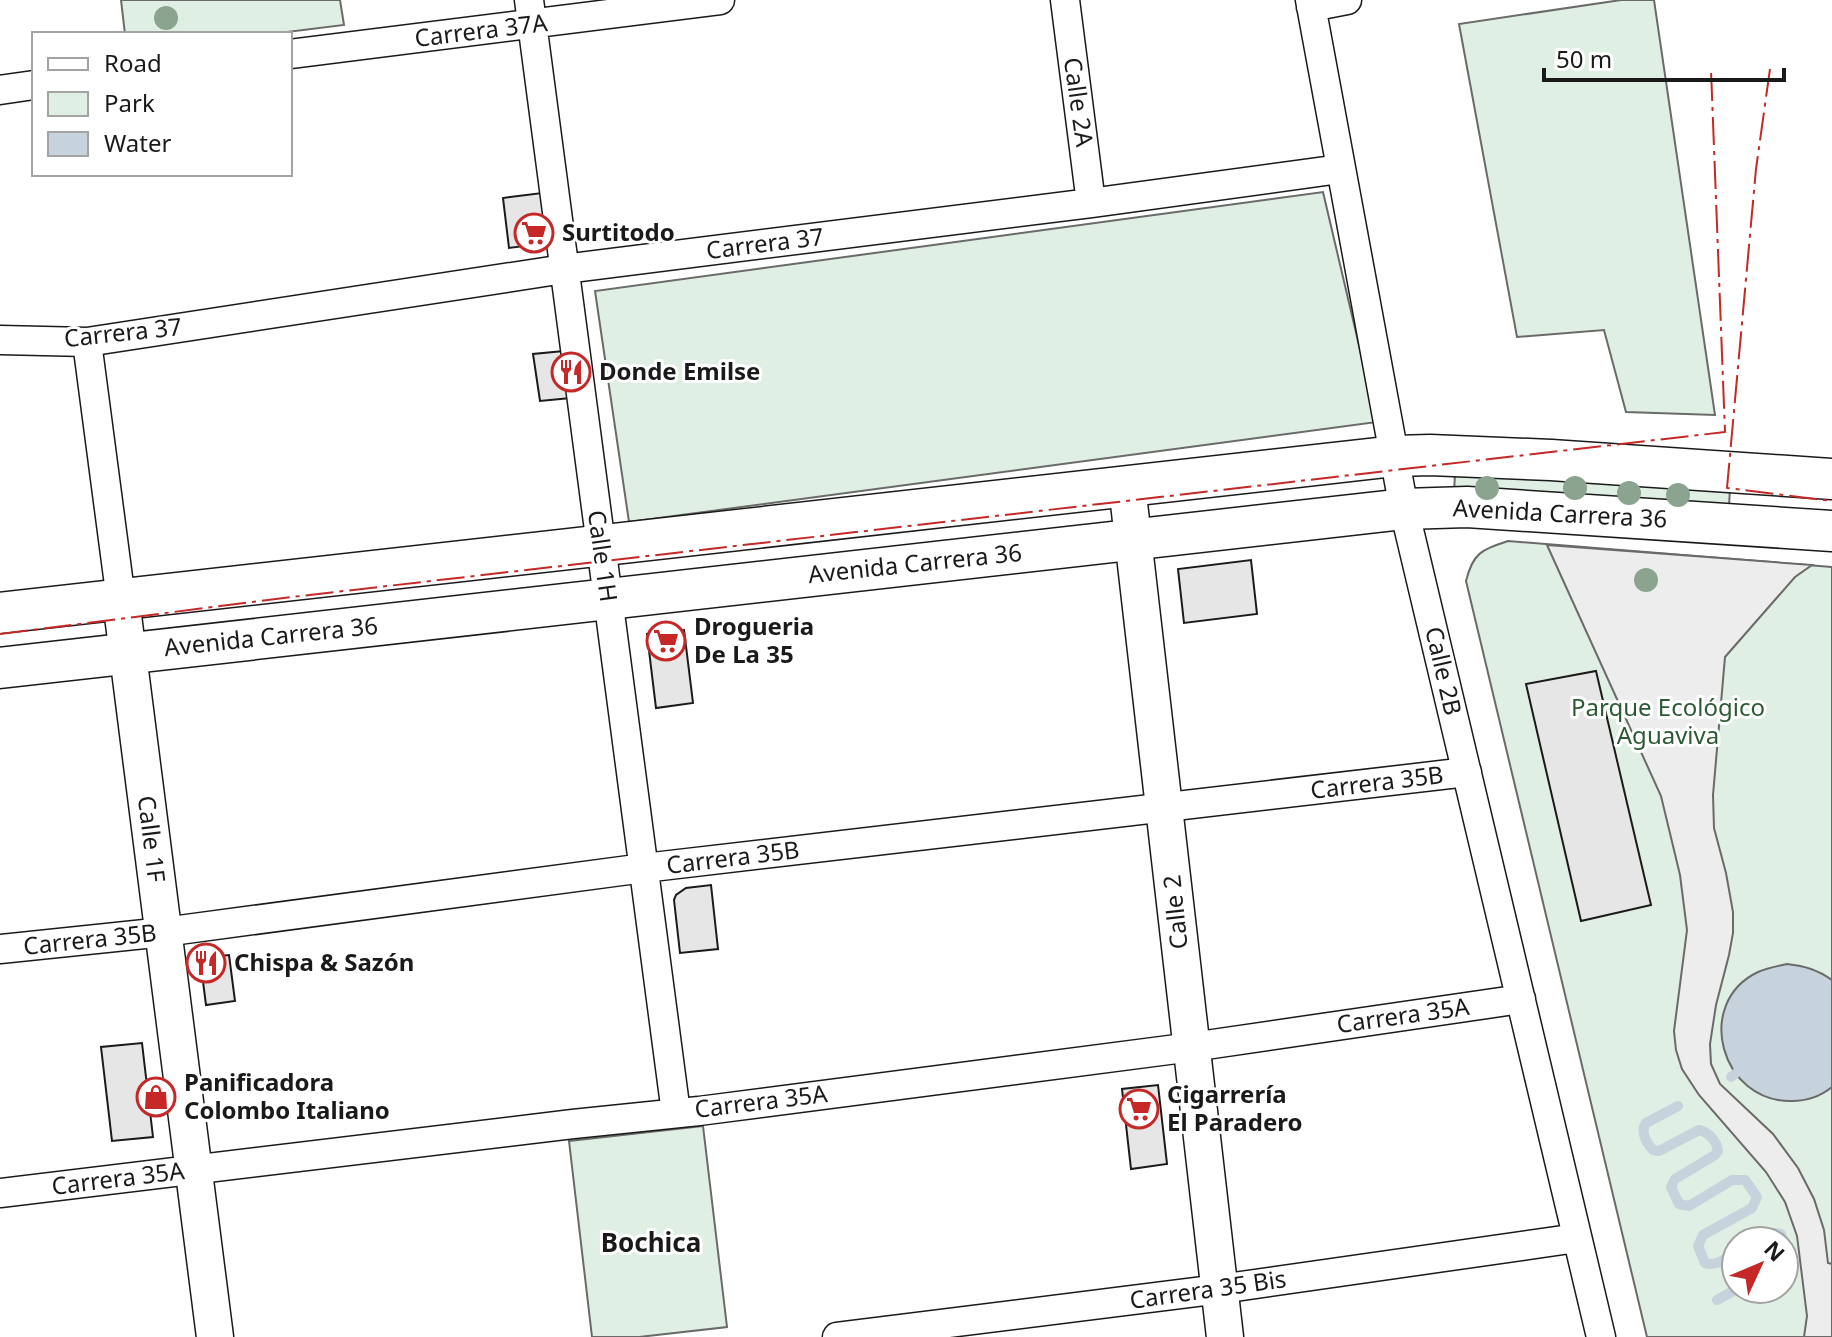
<svg xmlns="http://www.w3.org/2000/svg" width="1832" height="1337" font-family="'Noto Sans',sans-serif">
	<style>
		.green { fill: #e0efe3; stroke: #6a6a6a; stroke-width: 2; fill-rule: evenodd }
		.parking { fill: #ededed; stroke: #6a6a6a; stroke-width: 2 }
		.water { fill: #c6d2dc; stroke: #6a6a6a; stroke-width: 2 }
		.lines { fill: none; stroke-linecap: round; stroke-linejoin: round }
		.stream { stroke: #c6d2dc; stroke-width: 10 }
		.building { fill: #e6e6e6; stroke: #1a1a1a; stroke-width: 2 }
		.minor-casing { stroke: #1a1a1a; stroke-width: 31 }
		.tertiary-casing { stroke: #1a1a1a; stroke-width: 39 }
		.secondary-casing { stroke: #1a1a1a; stroke-width: 43 }
		.minor { stroke: #fff; stroke-width: 28 }
		.tertiary { stroke: #fff; stroke-width: 36 }
		.secondary { stroke: #fff; stroke-width: 40 }
		.power { stroke: #c62828; stroke-width: 2; stroke-dasharray: 28 6 4 6; stroke-linecap: butt }
		.tree { fill: #8aa48f }
		.labels { text-anchor: middle; stroke-width: 6; stroke-linejoin: round; paint-order: stroke }
		.street-label { font-size: 24px; fill: #1a1a1a; stroke: #fff }
		.poi-label { font-size: 24px; font-weight: bold; fill: #1a1a1a; stroke: #fff; text-anchor: start }
		.park-label { font-size: 24px; fill: #2b5a34; stroke: #fff }
		.neighbourhood-label { font-size: 26px; font-weight: bold; fill: #1a1a1a; stroke: #fff }
	</style>
	<rect width="100%" height="100%" fill="#fff"/>
	<!-- green -->
	<path class="green" d="M121,0H340L344,25L271,34H125Z
		M1621,0H1654L1715,415L1626,412L1604,330L1517,337L1459,24Z
		M1323,192L1377,422L629,522L595,291Z
		M1455,473L1730,486L1729,508L1454,494Z
		M1508,541L1832,567V1337H1647L1466,581C1473,553 1481,550 1508,541ZM1736,1241H1784V1289H1736Z
		M703,1126L727,1327L639,1337H592L569,1141Z"/>
	<!-- parking -->
	<path class="parking" d="M1547,545L1812,565L1795,577L1725,657L1713,795L1714,828L1726,873L1733,912V933L1729,955L1716,1005L1710,1044L1711,1064L1720,1084L1773,1134L1798,1168L1814,1199L1824,1230L1828,1263L1832,1264V1337H1804L1807,1316L1797,1236L1785,1202L1766,1172L1699,1095L1682,1069L1676,1050L1674,1031L1687,930L1680,875L1661,796Z"/>
	<!-- water -->
	<path class="water" d="M1787,964C1805,966 1818,970 1832,980V1087C1821,1096 1807,1101 1792,1101C1721,1103 1693,1003 1758,972C1767,968 1777,966 1787,964Z"/>
	<g class="lines">
		<!-- stream -->
		<path class="stream" d="M1731,1077L1735,1074
			M1678,1106L1646,1123C1640,1131 1646,1143 1653,1150L1659,1151L1699,1130C1708,1132 1717,1141 1718,1151L1715,1155L1675,1179L1671,1187L1679,1204L1689,1206L1732,1180H1745L1757,1197L1752,1208L1703,1235L1698,1246L1705,1263C1716,1267 1726,1258 1736,1253
			M1757,1241L1774,1233L1781,1234L1783,1241
			M1784,1243L1788,1254L1784,1262
			M1717,1300L1737,1289"/>
	</g>
	<!-- building -->
	<path class="building" d="M550,192L556,242L509,248L503,198Z
		M574,350L581,397L540,401L533,354Z
		M1251,560L1257,614L1184,623L1178,569Z
		M684,630L693,703L656,708L647,634Z
		M1596,671L1651,905L1581,921L1526,684Z
		M711,885L718,949L680,953L674,900L676,895L686,888Z
		M229,955L235,1001L206,1005L200,958Z
		M142,1043L153,1137L112,1141L101,1047Z
		M1158,1085L1167,1164L1131,1169L1122,1089Z"/>
	<g class="lines">
		<!-- minor casing -->
		<g class="minor-casing">
			<path id="minor" d="M529,0L676,1113
				M1065,0L1091,203
				M1310,0L1404,509L1601,1337
				M1311,7L1347,0
				M290,54L720,0
				M0,90L34,85
				M0,340L87,342L564,269L1091,203L1340,169
				M87,342L121,600
				M0,949L164,932L644,868L1467,772
				M0,1193L573,1124L699,1111L1192,1047L1521,999
				M837,1337L1220,1289L1577,1238"/>
		</g>
		<!-- tertiary casing -->
		<g class="tertiary-casing">
			<path id="tertiary" d="M1127,486L1225,1337
				M121,600L215,1337"/>
		</g>
		<!-- secondary casing -->
		<g class="secondary-casing">
			<path id="secondary" d="M0,613L1395,456L1430,455L1551,460L1832,479
				M0,668L1404,509L1467,507L1832,531"/>
		</g>
		<!-- minor -->
		<use href="#minor" class="minor"/>
		<!-- tertiary -->
		<use href="#tertiary" class="tertiary"/>
		<!-- secondary -->
		<use href="#secondary" class="secondary"/>
		<!-- power -->
		<path class="power" d="M1770,69L1756,169L1727,488L1832,501
			M0,634L292,597L1725,432L1711,70"/>
	</g>
	<!-- trees -->
	<g class="tree">
		<circle cx="166" cy="18" r="12"/>
		<circle cx="1487" cy="488" r="12"/>
		<circle cx="1575" cy="488" r="12"/>
		<circle cx="1629" cy="493" r="12"/>
		<circle cx="1678" cy="495" r="12"/>
		<circle cx="1646" cy="580" r="12"/>
	</g>
	<!-- icons -->
	<defs>
		<g id="supermarket-ring" transform="scale(2)"><circle r="9.5" fill="#fff" stroke="#c62828" stroke-width="1.5"/><path d="M-6-5.5h2.5l.6 2H6L4.5 2H-2.5L-4.4-4H-6ZM-1.5 3.2a1.3 1.3 0 1 0 .1 0ZM3 3.2a1.3 1.3 0 1 0 .1 0Z" fill="#c62828"/></g>
		<g id="restaurant-ring" transform="scale(2)"><circle r="9.5" fill="#fff" stroke="#c62828" stroke-width="1.5"/><path d="M-5-6h1v4h1v-4h1v4h1v-4h1v5L-1.5 .5V6h-2V.5L-5-1ZM5-6V6H3V1.5H1.5Q1.5-4 5-6Z" fill="#c62828"/></g>
		<g id="shop-ring" transform="scale(2)"><circle r="9.5" fill="#fff" stroke="#c62828" stroke-width="1.5"/><path d="M-5-2.5h2.3a2.7 3.5 0 0 1 5.4 0H5L5.5 6h-11ZM-1.5-2.5h3a1.5 2.3 0 0 0-3 0Z" fill="#c62828"/></g>
	</defs>
	<g fill-rule="evenodd">
		<use href="#supermarket-ring" x="534" y="233"/>
		<use href="#restaurant-ring" x="571" y="372"/>
		<use href="#supermarket-ring" x="666" y="641"/>
		<use href="#restaurant-ring" x="206" y="963"/>
		<use href="#shop-ring" x="156" y="1097"/>
		<use href="#supermarket-ring" x="1139" y="1109"/>
	</g>
	<g class="labels">
		<!-- street labels -->
		<g class="street-label">
			<text transform="translate(481 31) rotate(-7)" y="8">Carrera 37A</text>
			<text transform="translate(1078 102) rotate(82)" y="8">Calle 2A</text>
			<text transform="translate(765 244) rotate(-7)" y="8">Carrera 37</text>
			<text transform="translate(123 333) rotate(-6)" y="8">Carrera 37</text>
			<text transform="translate(1560 514) rotate(3)" y="8">Avenida Carrera 36</text>
			<text transform="translate(602 556) rotate(82)" y="8">Calle 1H</text>
			<text transform="translate(915 564) rotate(-6)" y="8">Avenida Carrera 36</text>
			<text transform="translate(271 637) rotate(-6)" y="8">Avenida Carrera 36</text>
			<text transform="translate(1443 671) rotate(77)" y="8">Calle 2B</text>
			<text transform="translate(1377 783) rotate(-7)" y="8">Carrera 35B</text>
			<text transform="translate(151 839) rotate(83)" y="8">Calle 1F</text>
			<text transform="translate(733 858) rotate(-7)" y="8">Carrera 35B</text>
			<text transform="translate(1176 912) rotate(-96)" y="8">Calle 2</text>
			<text transform="translate(90 940) rotate(-6)" y="8">Carrera 35B</text>
			<text transform="translate(1403 1016) rotate(-8)" y="8">Carrera 35A</text>
			<text transform="translate(761 1102) rotate(-7)" y="8">Carrera 35A</text>
			<text transform="translate(118 1179) rotate(-7)" y="8">Carrera 35A</text>
			<text transform="translate(1208 1290) rotate(-8)" y="8">Carrera 35 Bis</text>
		</g>
		<!-- poi labels -->
		<g class="poi-label">
			<text x="562" y="241">Surtitodo</text>
			<text x="599" y="380">Donde Emilse</text>
			<text x="694" y="635">Drogueria<tspan x="694" dy="28">De La 35</tspan></text>
			<text x="234" y="971">Chispa &amp; Sazón</text>
			<text x="184" y="1091">Panificadora<tspan x="184" dy="28">Colombo Italiano</tspan></text>
			<text x="1167" y="1103">Cigarrería<tspan x="1167" dy="28">El Paradero</tspan></text>
		</g>
		<!-- park labels -->
		<g class="park-label">
			<text x="1668" y="716">Parque Ecológico<tspan x="1668" dy="28">Aguaviva</tspan></text>
		</g>
		<!-- neighbourhood labels -->
		<g class="neighbourhood-label">
			<text x="651" y="1252">Bochica</text>
		</g>
	</g>
	<!-- legend -->
	<rect x="32" y="32" width="260" height="144" fill="#ffffff" stroke="#a3a3a3" stroke-width="2"/>
	<rect x="48" y="58" width="40" height="12" fill="#ffffff" stroke="#a3a3a3" stroke-width="2"/>
	<text x="104" y="72" font-size="24" fill="#1a1a1a">Road</text>
	<rect x="48" y="92" width="40" height="24" fill="#e0efe3" stroke="#a3a3a3" stroke-width="2"/>
	<text x="104" y="112" font-size="24" fill="#1a1a1a">Park</text>
	<rect x="48" y="132" width="40" height="24" fill="#c6d2dc" stroke="#a3a3a3" stroke-width="2"/>
	<text x="104" y="152" font-size="24" fill="#1a1a1a">Water</text>
	<!-- north arrow -->
	<g transform="translate(1760 1265) rotate(46)"><circle r="38" fill="#ffffff" stroke="#a3a3a3" stroke-width="2"/>
	<path d="M0-6L14 30L0 20L-14 30Z" fill="#c62828"/>
	<text y="-12" font-size="22" font-weight="bold" text-anchor="middle" fill="#1a1a1a">N</text>
	</g>
	<!-- scale -->
	<path d="M1544 68v12h240v-12" fill="none" stroke="#1a1a1a" stroke-width="4"/>
	<text x="1556" y="68" font-size="24" fill="#1a1a1a" stroke="#ffffff" stroke-width="6" paint-order="stroke">50 m</text>
</svg>
